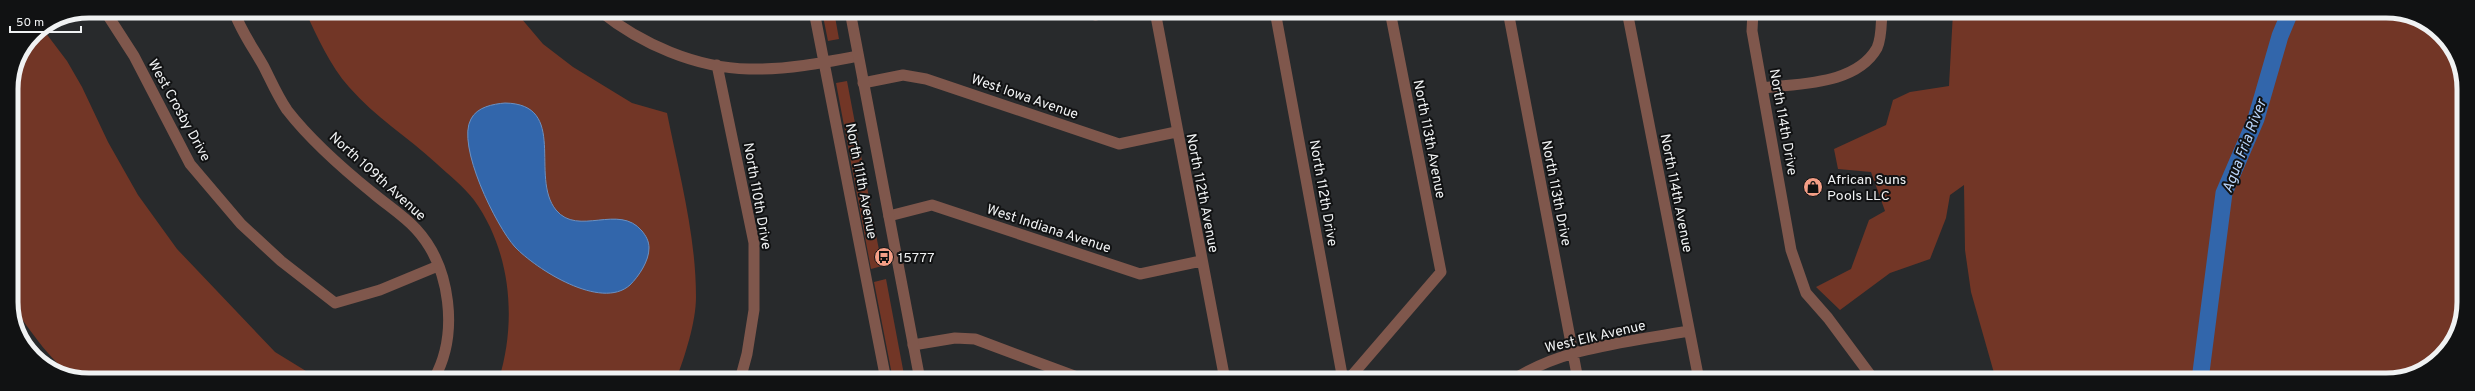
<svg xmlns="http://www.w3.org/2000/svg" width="2475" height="391" font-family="Overpass,sans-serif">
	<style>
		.green { fill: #723626 }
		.water { fill: #3266ab; stroke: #6b90c1 }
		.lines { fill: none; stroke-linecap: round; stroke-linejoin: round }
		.river { stroke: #3266ab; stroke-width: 17 }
		.minor { stroke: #7f574c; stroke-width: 11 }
		.tertiary { stroke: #7f574c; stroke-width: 11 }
		.labels { text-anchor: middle; stroke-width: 4; stroke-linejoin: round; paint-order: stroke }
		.street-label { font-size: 14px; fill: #f0f2f3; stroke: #111213 }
		.poi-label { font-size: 14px; fill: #f0f2f3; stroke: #111213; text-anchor: start }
		.water-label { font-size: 15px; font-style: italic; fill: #b9d5fb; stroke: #111213 }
		.rim { fill: none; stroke: #f0f2f3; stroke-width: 5 }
	</style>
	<rect width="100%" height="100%" fill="#282a2c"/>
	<!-- green -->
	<path class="green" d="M305,11H515L543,44L573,67L632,103L667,113C679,173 696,235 696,297C696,322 685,356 676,380L499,379C517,321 511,251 474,200C464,187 449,175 437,164C408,137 375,117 349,87C330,66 317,36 305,11Z
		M822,11H834L839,39L828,41Z
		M1953,12H2396L2438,31L2462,74L2463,312L2438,360L2386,380H1996L1971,292L1965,250L1964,185L1950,195L1946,218L1930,259L1890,273L1840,310L1816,287L1851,269L1869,220L1885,211L1871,172L1838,169L1834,149L1886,125L1893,100L1910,92L1949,86Z
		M42,28L67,61L82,87L108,142L138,195L177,249L275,352L319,379H79C55,369 29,328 13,307L11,89C16,66 21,42 42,28Z
		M847,81L882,266L871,269L836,83Z
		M886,279L905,380H893L874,282Z"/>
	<!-- water -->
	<path class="water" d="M505,103C569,104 529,177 556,210C578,237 619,203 642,231C646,236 649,241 649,248C649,261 639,276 630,285C601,311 536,269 515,247C496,226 456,145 471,119C477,107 493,104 505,103Z"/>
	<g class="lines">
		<!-- river -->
		<path class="river" d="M2200,380L2224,193L2256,119L2280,36L2290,12"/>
		<!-- minor -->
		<path class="minor" d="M105,11L134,56L190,164L241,224L281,261L335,303L380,290L438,266
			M234,11C240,30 254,49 264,67C271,81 278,97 287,110C311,141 343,169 374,194C387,205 404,216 416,229C451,267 459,334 434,379
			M600,11C641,44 696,68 749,69C786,70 822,63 858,56
			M814,11L886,380
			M1086,11L1095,15L1115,11
			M1155,11L1225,380
			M1275,11L1343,380
			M1508,11L1578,380
			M1627,11L1699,380
			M1753,11L1752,31L1791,250L1806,293L1828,318L1874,380
			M717,65L754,243V310L747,354L740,380
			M863,83L903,75L926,79L1119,144L1176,132
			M1763,88C1800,83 1856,85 1877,48C1882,37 1881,23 1882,11
			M889,216L932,205L1140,274L1201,261
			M913,345L955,338L975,339L1085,380
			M1348,380L1441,272L1390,11
			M1513,380C1563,347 1630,342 1688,331"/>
		<!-- tertiary -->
		<path class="tertiary" d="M850,11L920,380"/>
	</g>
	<!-- icons -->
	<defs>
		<g id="shop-disc" transform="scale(1)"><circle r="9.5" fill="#f49e86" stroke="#111213"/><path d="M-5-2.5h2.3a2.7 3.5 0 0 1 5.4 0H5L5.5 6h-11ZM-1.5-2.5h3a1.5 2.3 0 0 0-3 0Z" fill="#111"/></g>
		<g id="bus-disc" transform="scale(1)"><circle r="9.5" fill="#f49e86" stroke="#111213"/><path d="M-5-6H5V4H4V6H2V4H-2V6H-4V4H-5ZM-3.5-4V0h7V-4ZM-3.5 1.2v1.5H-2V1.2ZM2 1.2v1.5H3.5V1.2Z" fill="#111"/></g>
	</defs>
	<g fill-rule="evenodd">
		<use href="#shop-disc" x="1813" y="187"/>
		<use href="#bus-disc" x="884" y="257"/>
	</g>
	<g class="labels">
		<!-- street labels -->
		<g class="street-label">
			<text transform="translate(1025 96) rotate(19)" y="5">West Iowa Avenue</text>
			<text transform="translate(180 110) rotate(61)" y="5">West Crosby Drive</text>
			<text transform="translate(1784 122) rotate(80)" y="5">North 114th Drive</text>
			<text transform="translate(1430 139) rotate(79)" y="5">North 113th Avenue</text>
			<text transform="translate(378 176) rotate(42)" y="5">North 109th Avenue</text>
			<text transform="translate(862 181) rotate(79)" y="5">North 111th Avenue</text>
			<text transform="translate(1203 193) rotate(79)" y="5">North 112th Avenue</text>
			<text transform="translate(1324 193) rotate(80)" y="5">North 112th Drive</text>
			<text transform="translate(1557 193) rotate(79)" y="5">North 113th Drive</text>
			<text transform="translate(1677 193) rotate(79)" y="5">North 114th Avenue</text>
			<text transform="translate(758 196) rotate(80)" y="5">North 110th Drive</text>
			<text transform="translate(1049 228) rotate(18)" y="5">West Indiana Avenue</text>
			<text transform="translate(1595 336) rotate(-13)" y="5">West Elk Avenue</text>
		</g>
		<!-- poi labels -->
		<g class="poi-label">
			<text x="1827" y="184">African Suns<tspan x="1827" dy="16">Pools LLC</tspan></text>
			<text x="898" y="262">15777</text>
		</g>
		<!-- water labels -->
		<g class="water-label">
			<text transform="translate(2244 146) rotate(-69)" y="5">Agua Fria River</text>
		</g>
	</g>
	<!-- crop -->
	<path d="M0 0H2475V391H0ZM89 18H2386A71 71 0 0 1 2457 89V302A71 71 0 0 1 2386 373H89A71 71 0 0 1 18 302V89A71 71 0 0 1 89 18Z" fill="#111213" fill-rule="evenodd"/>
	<path class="rim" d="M89 18H2386A71 71 0 0 1 2457 89V302A71 71 0 0 1 2386 373H89A71 71 0 0 1 18 302V89A71 71 0 0 1 89 18Z"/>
	<!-- scale -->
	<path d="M10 26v6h71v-6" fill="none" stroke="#f0f2f3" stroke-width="2"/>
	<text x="16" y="26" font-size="12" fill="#f0f2f3" stroke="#111213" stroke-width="3" paint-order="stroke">50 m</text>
</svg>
